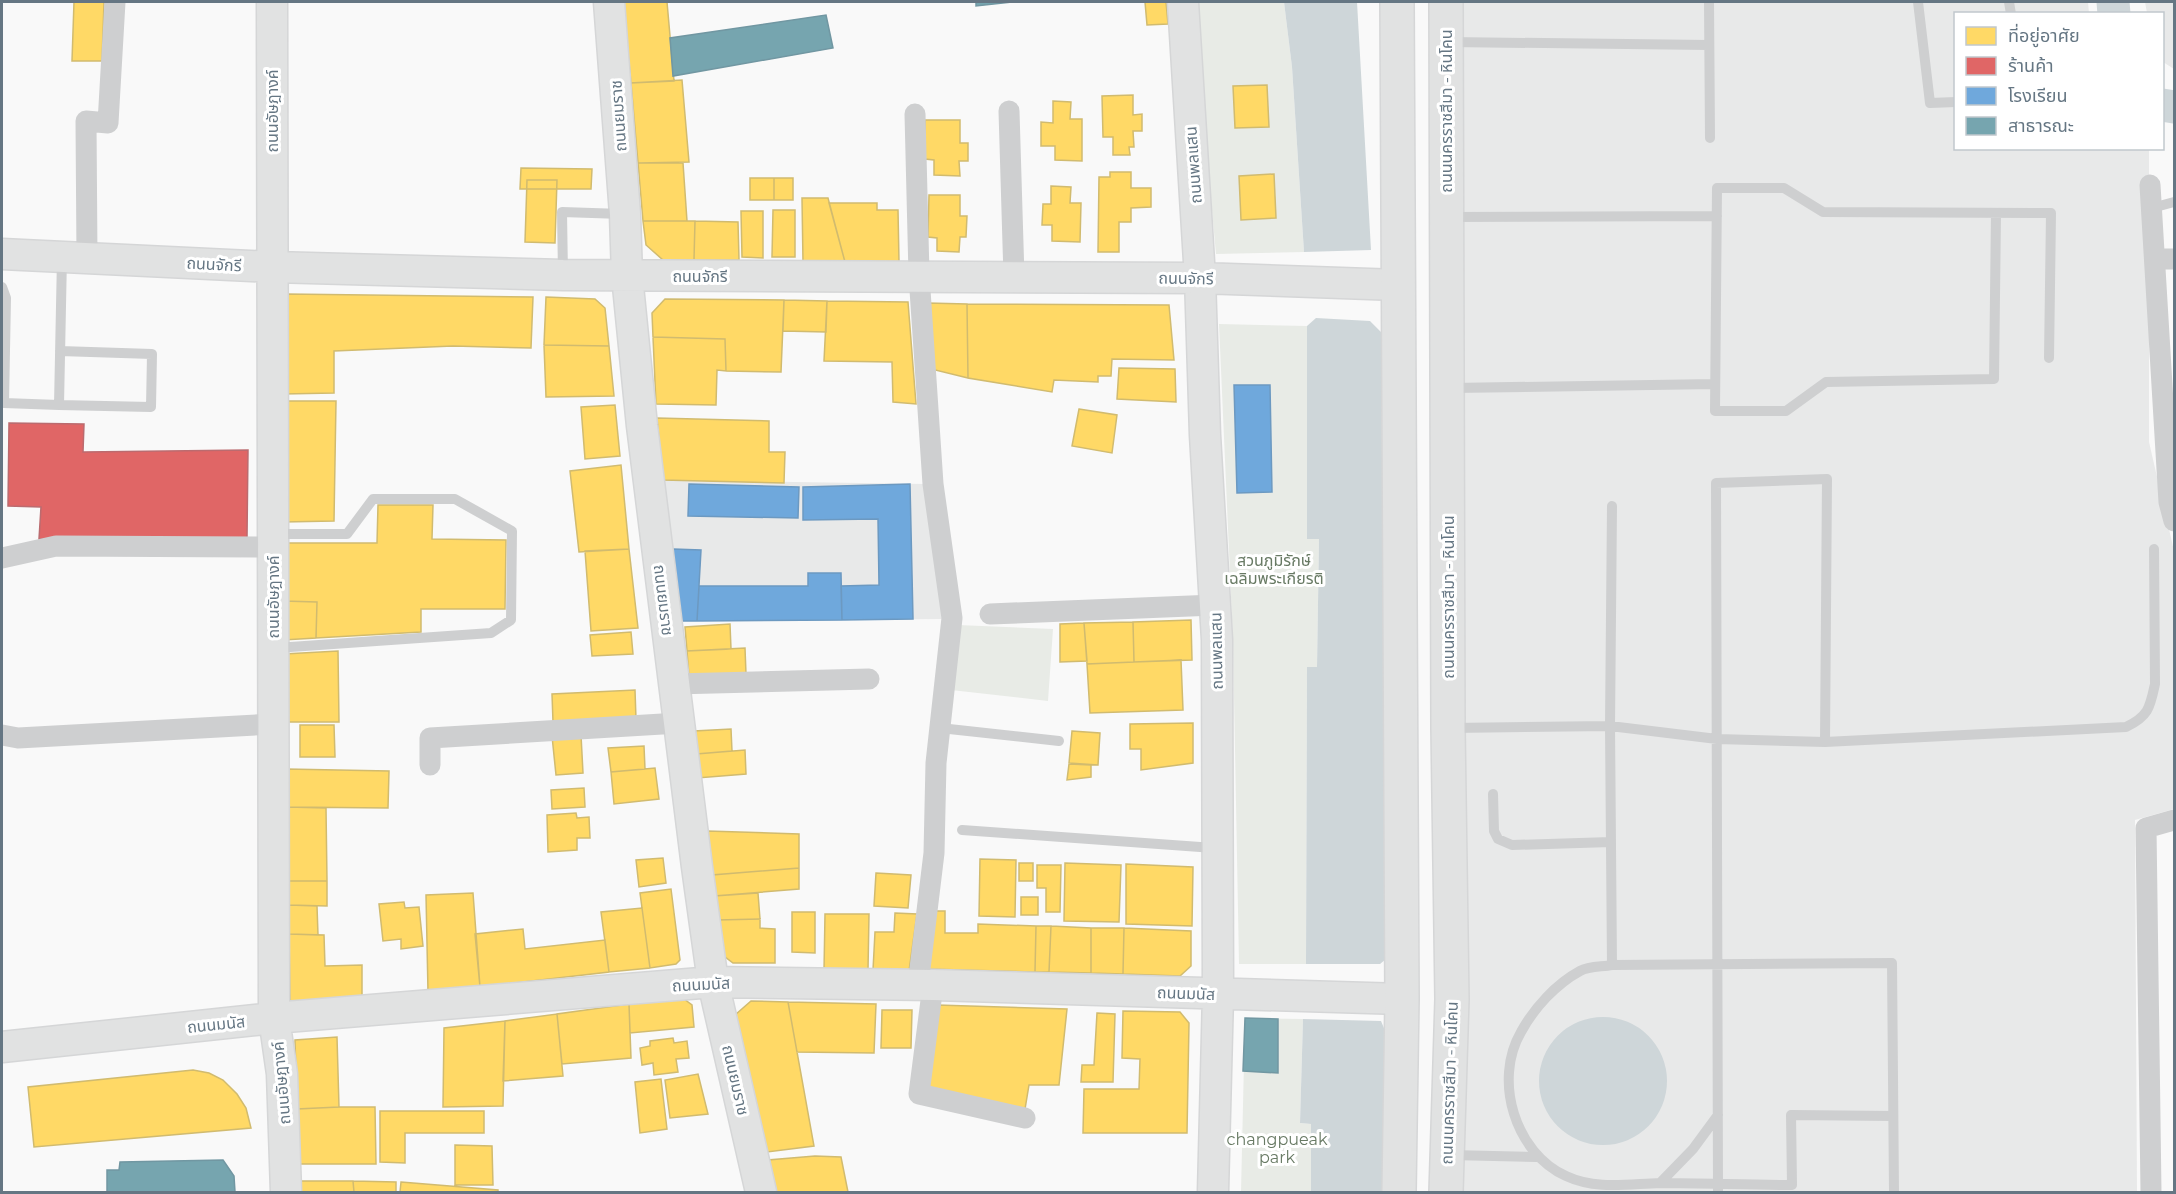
<svg xmlns="http://www.w3.org/2000/svg" width="2176" height="1194" font-family="Montserrat,'Noto Sans Thai',sans-serif">
	<style>
		.built { fill: #e8e9e9 }
		.green { fill: #e8ebe6 }
		.water { fill: #ced6d9 }
		.homes { fill: #ffd966; stroke: #d1bb6f; stroke-width: 1.5 }
		.shops { fill: #e06666; stroke: #bb6b6f; stroke-width: 1.5 }
		.schools { fill: #6fa8dc; stroke: #6c99c1; stroke-width: 1.5 }
		.public { fill: #76a5af; stroke: #7197a2; stroke-width: 1.5 }
		.lines { fill: none; stroke-linecap: round; stroke-linejoin: round }
		.river { stroke: #ced6d9; stroke-width: 33 }
		.secondary-casing { stroke: #d5d6d7; stroke-width: 33 }
		.primary-casing { stroke: #d5d6d7; stroke-width: 36 }
		.lane { stroke: #cecfd0; stroke-width: 10 }
		.street { stroke: #cecfd0; stroke-width: 21 }
		.secondary { stroke: #e1e2e2; stroke-width: 30 }
		.primary { stroke: #e1e2e2; stroke-width: 33 }
		.labels { text-anchor: middle; stroke-width: 6; stroke-linejoin: round; paint-order: stroke }
		.street-label { font-size: 16px; fill: #657683; stroke: #fff }
		.park-label { font-size: 16px; fill: #687a64; stroke: #fff }
	</style>
	<rect width="100%" height="100%" fill="#f9f9f9"/>
	<!-- built -->
	<path class="built" d="M1462,2H2088L2089,13L1956,14V148L2149,149V442L2174,551V809L2135,820L2137,1192H1464Z
		M2145,2H2174V69L2163,62L2162,14L2147,13Z
		M663,480L926,484L945,619L682,621Z"/>
	<!-- green -->
	<path class="green" d="M1193,2H1284L1292,67L1304,252L1216,254Z
		M1219,324L1307,326V538L1319,539L1317,667L1307,668L1306,964H1239L1233,642Z
		M958,625L1053,629L1048,701L951,690Z
		M1245,1018L1303,1019L1300,1123L1311,1124V1192H1241Z"/>
	<!-- water -->
	<path class="water" d="M1284,2H1357L1371,250L1304,252L1292,67Z
		M1316,318L1370,321L1381,332L1386,959L1380,964H1306L1307,667H1317L1319,539H1307V326Z
		M1539 1081a64 64 0 1 1 128 0a64 64 0 1 1-128 0Z
		M1303,1019L1381,1021L1386,1033L1383,1192H1311V1124L1300,1123Z"/>
	<!-- homes -->
	<path class="homes" d="M74,2H104L102,61H72Z
		M623,2H667L674,81L631,83Z
		M1145,2H1166L1168,24L1147,25Z
		M682,80L689,162L638,163L631,83Z
		M1267,85L1269,127L1235,128L1233,86Z
		M1133,95V115L1142,114V131H1133L1134,147H1129L1130,155H1113V137H1103L1102,96Z
		M1053,101L1071,102L1070,119H1082V161L1055,160V146H1041V122L1053,123Z
		M925,120H960V143H968V161H959L960,176L934,175V160L925,159Z
		M638,163H683L687,221H643Z
		M521,168L592,169L591,189H520Z
		M1110,172H1131V188H1151V207L1131,208V222H1119V252H1098L1099,177H1110Z
		M1274,174L1276,218L1241,220L1239,176Z
		M750,178H774V200H750Z
		M774,178H793V200H774Z
		M527,180H557L555,243L525,242Z
		M1051,186L1071,187L1070,203H1081L1080,242L1052,241V225H1042L1043,204H1051Z
		M929,195H960V216H967L966,237H960L959,252L937,251V238L928,237Z
		M802,198H828L845,262H803Z
		M829,203H877V210H898L899,262H845Z
		M773,210H795V257H772Z
		M741,211H763V258L742,257Z
		M643,221H695L694,260H663L646,245Z
		M695,221L738,222L739,260H694Z
		M286,294L533,297L531,348L453,346L334,351V393L283,394Z
		M546,297L595,299L605,308L609,346L544,345Z
		M665,299L784,300L781,372L726,371L725,339L653,337L652,313Z
		M784,300L827,301L826,332L783,331Z
		M827,301L908,302L916,404L893,402L892,362L824,361Z
		M927,303L967,304L968,378L931,369Z
		M967,304L1169,305L1174,360L1112,359L1111,376H1098V382L1054,380L1052,392L968,378Z
		M653,337L725,339L726,371L717,370L716,405L656,404Z
		M544,345L609,346L614,396L546,397Z
		M1119,368L1175,369L1176,402L1117,399Z
		M284,401H336L334,521L283,522Z
		M615,405L620,456L585,459L581,407Z
		M1079,409L1117,415L1112,453L1072,446Z
		M657,418L769,421V452H785L784,483L663,480Z
		M621,465L629,549L579,552L570,471Z
		M378,505H433L432,539L506,540L505,609H421V632L316,638L317,602L283,601V543H377Z
		M629,549L638,628L591,631L585,551Z
		M283,601L317,602L316,638L283,640Z
		M1191,620L1192,660L1134,662L1133,622Z
		M1133,622L1134,662L1087,664L1084,623Z
		M1084,623L1087,661L1060,662V624Z
		M730,624L731,649L687,651L685,627Z
		M631,632L633,654L592,656L590,635Z
		M745,648L746,674L689,677L687,651Z
		M338,651L339,722H285L284,654Z
		M1181,660L1183,710L1090,713L1087,664Z
		M635,690L636,719L553,722L552,694Z
		M1193,723V763L1141,770V749H1130V724Z
		M300,725H334L335,757H300Z
		M731,729L732,751L696,754L694,731Z
		M1072,731L1100,733L1098,765L1069,763Z
		M581,735L583,773L556,775L552,736Z
		M644,746L645,769L611,772L608,748Z
		M745,750L746,774L697,778L696,754Z
		M1069,764L1091,765V777L1067,780Z
		M655,768L659,799L614,804L611,772Z
		M286,769L389,771L388,808L287,807Z
		M584,788L585,807L552,809L551,790Z
		M287,807L326,808L327,881H288Z
		M576,813L577,818L589,817L590,838H577V850L548,852L547,815Z
		M707,831L799,834V868L712,875Z
		M663,858L666,883L639,887L636,860Z
		M980,859L1016,860L1015,917L979,916Z
		M1019,863H1033V881H1019Z
		M1065,863L1121,865L1119,922L1064,921Z
		M1126,864L1193,867L1192,926L1126,924Z
		M1037,865H1061L1060,912H1046V888H1037Z
		M799,868V889L714,896L712,875Z
		M876,873L911,875L908,908L874,906Z
		M288,881H327V906L289,905Z
		M671,889L680,960L676,964L650,968L640,893Z
		M473,893L480,987L428,992L426,895Z
		M758,893L760,919L717,920L714,896Z
		M1021,897H1038V915H1021Z
		M404,902L405,908L419,907L423,946L401,949V939L383,941L379,904Z
		M289,905L317,906L318,935L289,934Z
		M642,908L650,968L609,972L601,912Z
		M933,911H945V933H978V924L1036,926L1035,972L927,969Z
		M792,912H815V953L792,952Z
		M895,913L917,914L909,971L873,970L875,932H894Z
		M825,914H869L868,970L824,971Z
		M760,919V928L775,929V963H733L720,953L717,920Z
		M1036,926H1051L1049,972H1035Z
		M1051,926L1091,928V973L1049,972Z
		M1091,928H1124L1123,974L1091,973Z
		M1124,928L1191,931V966L1180,976L1123,974Z
		M523,929L525,949L605,940L609,972L480,987L475,934Z
		M289,934L324,935L325,966L362,965V1001L290,1002Z
		M684,999L692,1005L694,1027L630,1033L629,1004Z
		M751,1001L788,1002L814,1146L767,1152L735,1015Z
		M788,1002L876,1004L874,1053L797,1052Z
		M629,1004L631,1058L562,1064L557,1014Z
		M937,1005L1067,1009L1059,1085H1029L1025,1109L926,1088Z
		M882,1010H912L911,1048H881Z
		M1123,1011L1180,1012L1189,1023L1187,1133H1083L1084,1089H1139L1140,1059L1122,1058Z
		M1097,1013L1115,1014L1113,1082H1081L1082,1065H1094Z
		M557,1014L563,1076L503,1081L505,1021Z
		M505,1021L503,1106L443,1107L444,1028Z
		M337,1037L339,1107L297,1109L295,1040Z
		M673,1038L674,1043L687,1041L689,1058L676,1059L678,1072L654,1075L653,1063L642,1065L640,1048L650,1046V1041Z
		M193,1070L209,1073L223,1080L237,1094L246,1108L251,1128L34,1147L28,1087Z
		M698,1074L708,1114L670,1118L665,1080Z
		M661,1079L667,1129L640,1133L635,1082Z
		M339,1107H375L376,1164H298L297,1109Z
		M380,1111H484V1133H405V1163L380,1162Z
		M455,1145L492,1146L493,1185H455Z
		M815,1156L841,1157L848,1192H773L768,1160Z
		M299,1181H353L354,1192H299Z
		M353,1181L396,1182V1192H354Z
		M401,1182L498,1190V1192H400Z"/>
	<!-- shops -->
	<path class="shops" d="M9,423L84,424L83,452L248,450L247,538L39,539L41,507L8,506Z"/>
	<!-- schools -->
	<path class="schools" d="M1234,385H1270L1272,492L1237,493Z
		M689,484L799,487L798,518L688,516Z
		M910,484L913,619L842,620L841,586L879,585L878,519L803,520V487Z
		M673,549L701,550L697,621H682Z
		M808,573H841L842,620L697,621L699,586H808Z"/>
	<!-- public -->
	<path class="public" d="M976,2H1012L976,6Z
		M826,15L833,48L673,76L670,38Z
		M1245,1018L1278,1019V1073L1243,1071Z
		M223,1160L234,1176L235,1192H107V1170H119L120,1162Z"/>
	<g class="lines">
		<!-- river -->
		<path class="river" d="M2113,2L2114,14
			M2162,105L2174,107"/>
		<!-- secondary casing -->
		<g class="secondary-casing">
			<path id="secondary" d="M272,2L274,1018L282,1074L286,1192
				M609,2L625,214L627,276L642,426L697,867L713,982L761,1192
				M1183,2L1200,278L1205,435L1217,640L1218,994L1213,1192
				M2,254L273,267L563,275L1200,278L1398,285
				M2,1047L274,1018L713,982L933,985L1402,999"/>
		</g>
		<!-- primary casing -->
		<g class="primary-casing">
			<path id="primary" d="M1397,2L1402,999L1399,1192
				M1446,2L1448,728L1452,999L1446,1192"/>
		</g>
		<!-- lane -->
		<path class="lane" d="M1709,2L1710,138
			M1918,2L1930,103L1956,102
			M2009,2L2011,14
			M1449,42L1709,45
			M2152,208L2174,202
			M1996,213L1994,379L1826,382L1786,411H1715L1717,188H1784L1823,212L2051,213L2049,358
			M1450,217L1717,216
			M563,274L562,212L622,214
			M2,287L6,298L4,403L59,405L62,257
			M1452,388L1715,384
			M59,405L151,407L152,354L60,351
			M276,648L491,633L511,620L512,531L455,499H373L347,534H276
			M940,728L1059,741
			M1451,728L1610,726L1717,739L1825,742L2126,727C2149,716 2150,707 2155,684L2154,549
			M1493,794L1494,831L1498,839L1512,845L1611,842
			M962,830L1214,848
			M1612,965L1610,726L1612,506
			M1893,1116L1791,1115L1792,1185C1748,1185 1704,1183 1660,1183C1627,1184 1596,1190 1566,1176C1515,1153 1493,1080 1521,1032C1534,1008 1556,984 1580,971C1589,966 1602,967 1612,965L1892,963L1894,1192
			M1450,1155L1537,1157
			M1660,1183L1693,1149L1718,1115
			M1718,1192L1716,483L1827,479L1825,742"/>
		<!-- street -->
		<path class="street" d="M1009,111L1014,277
			M915,114L919,275L933,484L952,618L936,763L934,853L918,985
			M2150,185L2169,502L2174,521
			M87,258L86,121L108,123L115,2
			M2156,259H2174
			M2,558L56,546L272,547
			M990,614L1215,605
			M674,684L869,679
			M2,735L18,738L273,724
			M430,765V738L679,723
			M933,985L919,1094L1025,1118
			M2151,1192L2146,828L2174,820"/>
		<!-- secondary -->
		<use href="#secondary" class="secondary"/>
		<!-- primary -->
		<use href="#primary" class="primary"/>
	</g>
	<g class="labels">
		<!-- street labels -->
		<g class="street-label">
			<text transform="translate(272 111) rotate(-90)" y="6">ถนนอัษฎางค์</text>
			<text transform="translate(1446 111) rotate(-90)" y="6">ถนนนครราชสีมา - หินโคน</text>
			<text transform="translate(618 116) rotate(-94)" y="6">ถนนยมราช</text>
			<text transform="translate(1193 165) rotate(-94)" y="6">ถนนพลแสน</text>
			<text transform="translate(214 264) rotate(3)" y="6">ถนนจักรี</text>
			<text x="700" y="282">ถนนจักรี</text>
			<text transform="translate(1186 278) rotate(1)" y="6">ถนนจักรี</text>
			<text transform="translate(273 597) rotate(-90)" y="6">ถนนอัษฎางค์</text>
			<text transform="translate(1448 597) rotate(-90)" y="6">ถนนนครราชสีมา - หินโคน</text>
			<text transform="translate(664 600) rotate(83)" y="6">ถนนยมราช</text>
			<text transform="translate(1216 651) rotate(-91)" y="6">ถนนพลแสน</text>
			<text transform="translate(701 984) rotate(-3)" y="6">ถนนมนัส</text>
			<text transform="translate(1186 993) rotate(2)" y="6">ถนนมนัส</text>
			<text transform="translate(216 1024) rotate(-6)" y="6">ถนนมนัส</text>
			<text transform="translate(736 1080) rotate(77)" y="6">ถนนยมราช</text>
			<text transform="translate(281 1083) rotate(-95)" y="6">ถนนอัษฎางค์</text>
			<text transform="translate(1449 1083) rotate(-88)" y="6">ถนนนครราชสีมา - หินโคน</text>
		</g>
		<!-- park labels -->
		<g class="park-label">
			<text x="1274" y="566">สวนภูมิรักษ์<tspan x="1274" dy="18">เฉลิมพระเกียรติ</tspan></text>
			<text x="1277" y="1145">changpueak<tspan x="1277" dy="18">park</tspan></text>
		</g>
	</g>
	<!-- border -->
	<rect width="2176" height="1194" fill="none" stroke="#657683" stroke-width="6"/>
	<!-- legend -->
	<rect x="1954" y="12" width="210" height="138" fill="#ffffff" stroke="#c1c8cd" stroke-width="1.5"/>
	<rect x="1966" y="27" width="30" height="18" fill="#ffd966" stroke="#c1c8cd" stroke-width="1.5"/>
	<text x="2008" y="42" font-size="18" fill="#657683">ที่อยู่อาศัย</text>
	<rect x="1966" y="57" width="30" height="18" fill="#e06666" stroke="#c1c8cd" stroke-width="1.5"/>
	<text x="2008" y="72" font-size="18" fill="#657683">ร้านค้า</text>
	<rect x="1966" y="87" width="30" height="18" fill="#6fa8dc" stroke="#c1c8cd" stroke-width="1.5"/>
	<text x="2008" y="102" font-size="18" fill="#657683">โรงเรียน</text>
	<rect x="1966" y="117" width="30" height="18" fill="#76a5af" stroke="#c1c8cd" stroke-width="1.5"/>
	<text x="2008" y="132" font-size="18" fill="#657683">สาธารณะ</text>
</svg>
